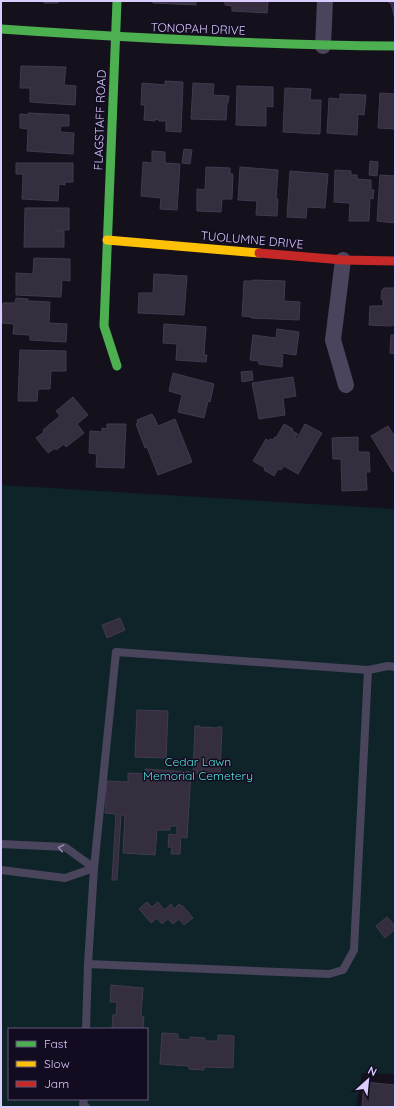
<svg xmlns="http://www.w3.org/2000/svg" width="396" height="1108" font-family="Quicksand,sans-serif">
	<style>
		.green { fill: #0f2429; fill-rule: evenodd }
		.building { fill: #342e3f; stroke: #423a50 }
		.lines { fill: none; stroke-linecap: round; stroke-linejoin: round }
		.lane { stroke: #4a455d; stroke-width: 8 }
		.street { stroke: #4a455d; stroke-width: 16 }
		.fast { stroke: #4caf50; stroke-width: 9 }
		.slow { stroke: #ffc107; stroke-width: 9 }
		.jam { stroke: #c62828; stroke-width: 9 }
		.oneway { stroke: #9288ae }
		.labels { text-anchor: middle; stroke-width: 3; stroke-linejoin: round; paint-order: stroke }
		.street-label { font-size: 12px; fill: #dbccff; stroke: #130c21 }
		.park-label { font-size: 12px; fill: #51e5dc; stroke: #130c21 }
	</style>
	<rect width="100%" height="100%" fill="#14111c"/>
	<!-- green -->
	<path class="green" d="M1,485L395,509V1074L362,1073L356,1107H1ZM9,1029H147V1099H9Z"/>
	<!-- building -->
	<path class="building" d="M44,1H58V3H44Z
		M153,1H196V5L153,3Z
		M225,1H268L267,13L232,11V6L225,5Z
		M389,1H395V20L391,3H389Z
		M21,66L66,67L64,85L76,86L75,105L30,102V88H20Z
		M165,81L183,82L181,132L166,131V121H159V120L155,119V121L144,120L145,105H141L142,83L165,85Z
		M193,83L214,84L213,95L229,96L228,103H227L226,120L191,119Z
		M237,86L273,87V107L266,106V126L236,125Z
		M285,88L311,89L310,100H321L320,134L283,132Z
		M380,93L395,94V129L378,128Z
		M340,94L366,95L364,115L358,114L357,135L327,133L329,98L340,99Z
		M28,113L69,115V126H61L60,132L74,133L73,154L27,151L28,129L20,128V114L29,115Z
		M184,149L192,150L190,164L182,163Z
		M152,151L165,152V163L180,164L177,210L160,209L161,198L141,196L143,162L152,163Z
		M370,161L378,162L377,176L369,175Z
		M16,163H73V182H65V185L59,184L58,201L22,199L23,174H16Z
		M206,167L230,168V174H233L232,199H222L221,212L197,211V189L205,190Z
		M240,167L278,170L276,199H278L277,216L256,215L257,201L238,200Z
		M335,170L351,171V175H357V179L371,180V190H374L373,199L370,198L369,221H349L350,203L334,202Z
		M290,171L328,174L325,208L307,207L306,218L287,217Z
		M380,175L395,176V223L377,221Z
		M25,208H69V230H55L56,231H64V247H24Z
		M34,258L70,259V281L62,280L61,297L16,295V273L33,274Z
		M154,274L187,276L184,315L138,313L139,293H153Z
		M253,280L285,281L284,301L300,302L299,320L251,318V317L242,316L244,281H253Z
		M384,288H395V325H391V326L369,325L370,306H383V299H381L382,290H383Z
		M16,298L28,299V301L50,302L49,323L67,324L66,342L30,340V335L13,334L14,324L2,323L3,303H15Z
		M164,324L206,327L204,355H207L206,362L176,360L177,344L163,343Z
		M277,329L299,332L296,355L282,353L281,355H283L282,367L259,364V361L250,360L253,335L276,338Z
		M391,335H395V354L390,353Z
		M20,350L66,351V371H51L50,389H38L37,401H18Z
		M252,371L253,380L242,382L241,372Z
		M173,373L214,384L210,402L208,401L204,418L178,412L182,395L169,391Z
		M293,377L296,396L283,398L285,415L259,419L252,383Z
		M73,397L88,415L77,424L84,433L66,447L64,444L56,450L55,448L48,453L36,438L44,432L43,430L60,416L56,411Z
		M152,414L153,417H154L158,426L175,419L192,462L158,475L147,447L145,448L136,424L138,423L137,420Z
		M107,424H126L124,468L96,467L97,454L89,453L90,431L102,432V428L107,429Z
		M284,424L293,429L292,431L298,434L295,438L297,439L305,424L322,433L298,474L284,466L281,470L278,469L274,476L264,470L265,468L253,461L266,439L269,441L270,439L273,440L275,437L276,438Z
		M388,426L395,437V471L393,472L371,436Z
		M358,437V452H369L370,472H366L367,490L342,491L341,459H333L332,438Z
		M120,618L125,630L107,638L102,625Z
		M137,710L168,711L166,758L135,757Z
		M195,726H200L199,727L218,728V727H222L220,774L193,773Z
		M145,769L191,772L187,838L181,837L180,854H171L172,847H168L169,834L177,835V826H170V830H157L155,855L123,853L125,815H121L117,880H112L116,814L105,813L107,781L128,782V773L145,774Z
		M147,902L152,907L158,902L164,910L171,904L174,909L179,904L181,906L182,905L193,918L184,925L179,919L173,924L168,919L162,924L157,918L151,923L139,909Z
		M387,917L395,926V929L385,938L376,926Z
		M111,985L143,988L141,1016L144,1017L143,1029H112L113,1015H116L117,1002H110Z
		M162,1033L178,1034V1039L190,1040V1037L205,1038V1041H218V1035L234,1036L233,1068L204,1067V1070L189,1069V1066L160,1064Z
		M364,1082L395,1085V1107H362Z"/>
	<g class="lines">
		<!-- lane -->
		<path class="lane" d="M116,652L368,670L354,950L343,970L329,974L88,964L94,868Z
			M368,670L388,666L395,667
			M1,844L65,847L94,868
			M1,870L65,878L94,868
			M86,1029L88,964
			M84,1099L83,1104L86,1107"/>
		<!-- street -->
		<path class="street" d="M323,46L325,1
			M343,260L333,340L346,385"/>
		<!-- fast -->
		<path class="fast" d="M117,1L104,326L117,366
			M1,29C132,38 263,45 395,46"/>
		<!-- slow -->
		<path class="slow" d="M107,240L259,253"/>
		<!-- jam -->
		<path class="jam" d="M259,253L343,260L395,261"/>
	</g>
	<!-- one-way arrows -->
	<defs><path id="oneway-chevron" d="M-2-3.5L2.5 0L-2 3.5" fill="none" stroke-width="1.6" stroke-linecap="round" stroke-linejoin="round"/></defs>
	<use class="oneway" href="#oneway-chevron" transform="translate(61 848) rotate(-168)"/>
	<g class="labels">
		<!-- street labels -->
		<g class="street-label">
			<text transform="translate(198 29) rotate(2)" y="4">TONOPAH DRIVE</text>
			<text transform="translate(100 120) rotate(-88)" y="4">FLAGSTAFF ROAD</text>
			<text transform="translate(252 240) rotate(5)" y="4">TUOLUMNE DRIVE</text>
		</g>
		<!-- park labels -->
		<g class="park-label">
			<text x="198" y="766">Cedar Lawn<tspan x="198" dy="14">Memorial Cemetery</tspan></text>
		</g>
	</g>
	<!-- border -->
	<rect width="396" height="1108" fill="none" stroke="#dbccff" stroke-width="4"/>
	<!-- legend -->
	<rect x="8" y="1028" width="140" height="72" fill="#130c21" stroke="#63597a"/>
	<rect x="16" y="1041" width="20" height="6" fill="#4caf50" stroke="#63597a"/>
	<text x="44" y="1048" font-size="12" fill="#dbccff">Fast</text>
	<rect x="16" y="1061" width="20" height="6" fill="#ffc107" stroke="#63597a"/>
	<text x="44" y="1068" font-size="12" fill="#dbccff">Slow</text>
	<rect x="16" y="1081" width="20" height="6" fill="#c62828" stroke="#63597a"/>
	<text x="44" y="1088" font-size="12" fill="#dbccff">Jam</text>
	<!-- north arrow -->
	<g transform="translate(368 1080) rotate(27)" stroke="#130c21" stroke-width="3" paint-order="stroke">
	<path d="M0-3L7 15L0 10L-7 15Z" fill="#dbccff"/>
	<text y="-6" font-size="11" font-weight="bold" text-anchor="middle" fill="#dbccff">N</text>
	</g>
</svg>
